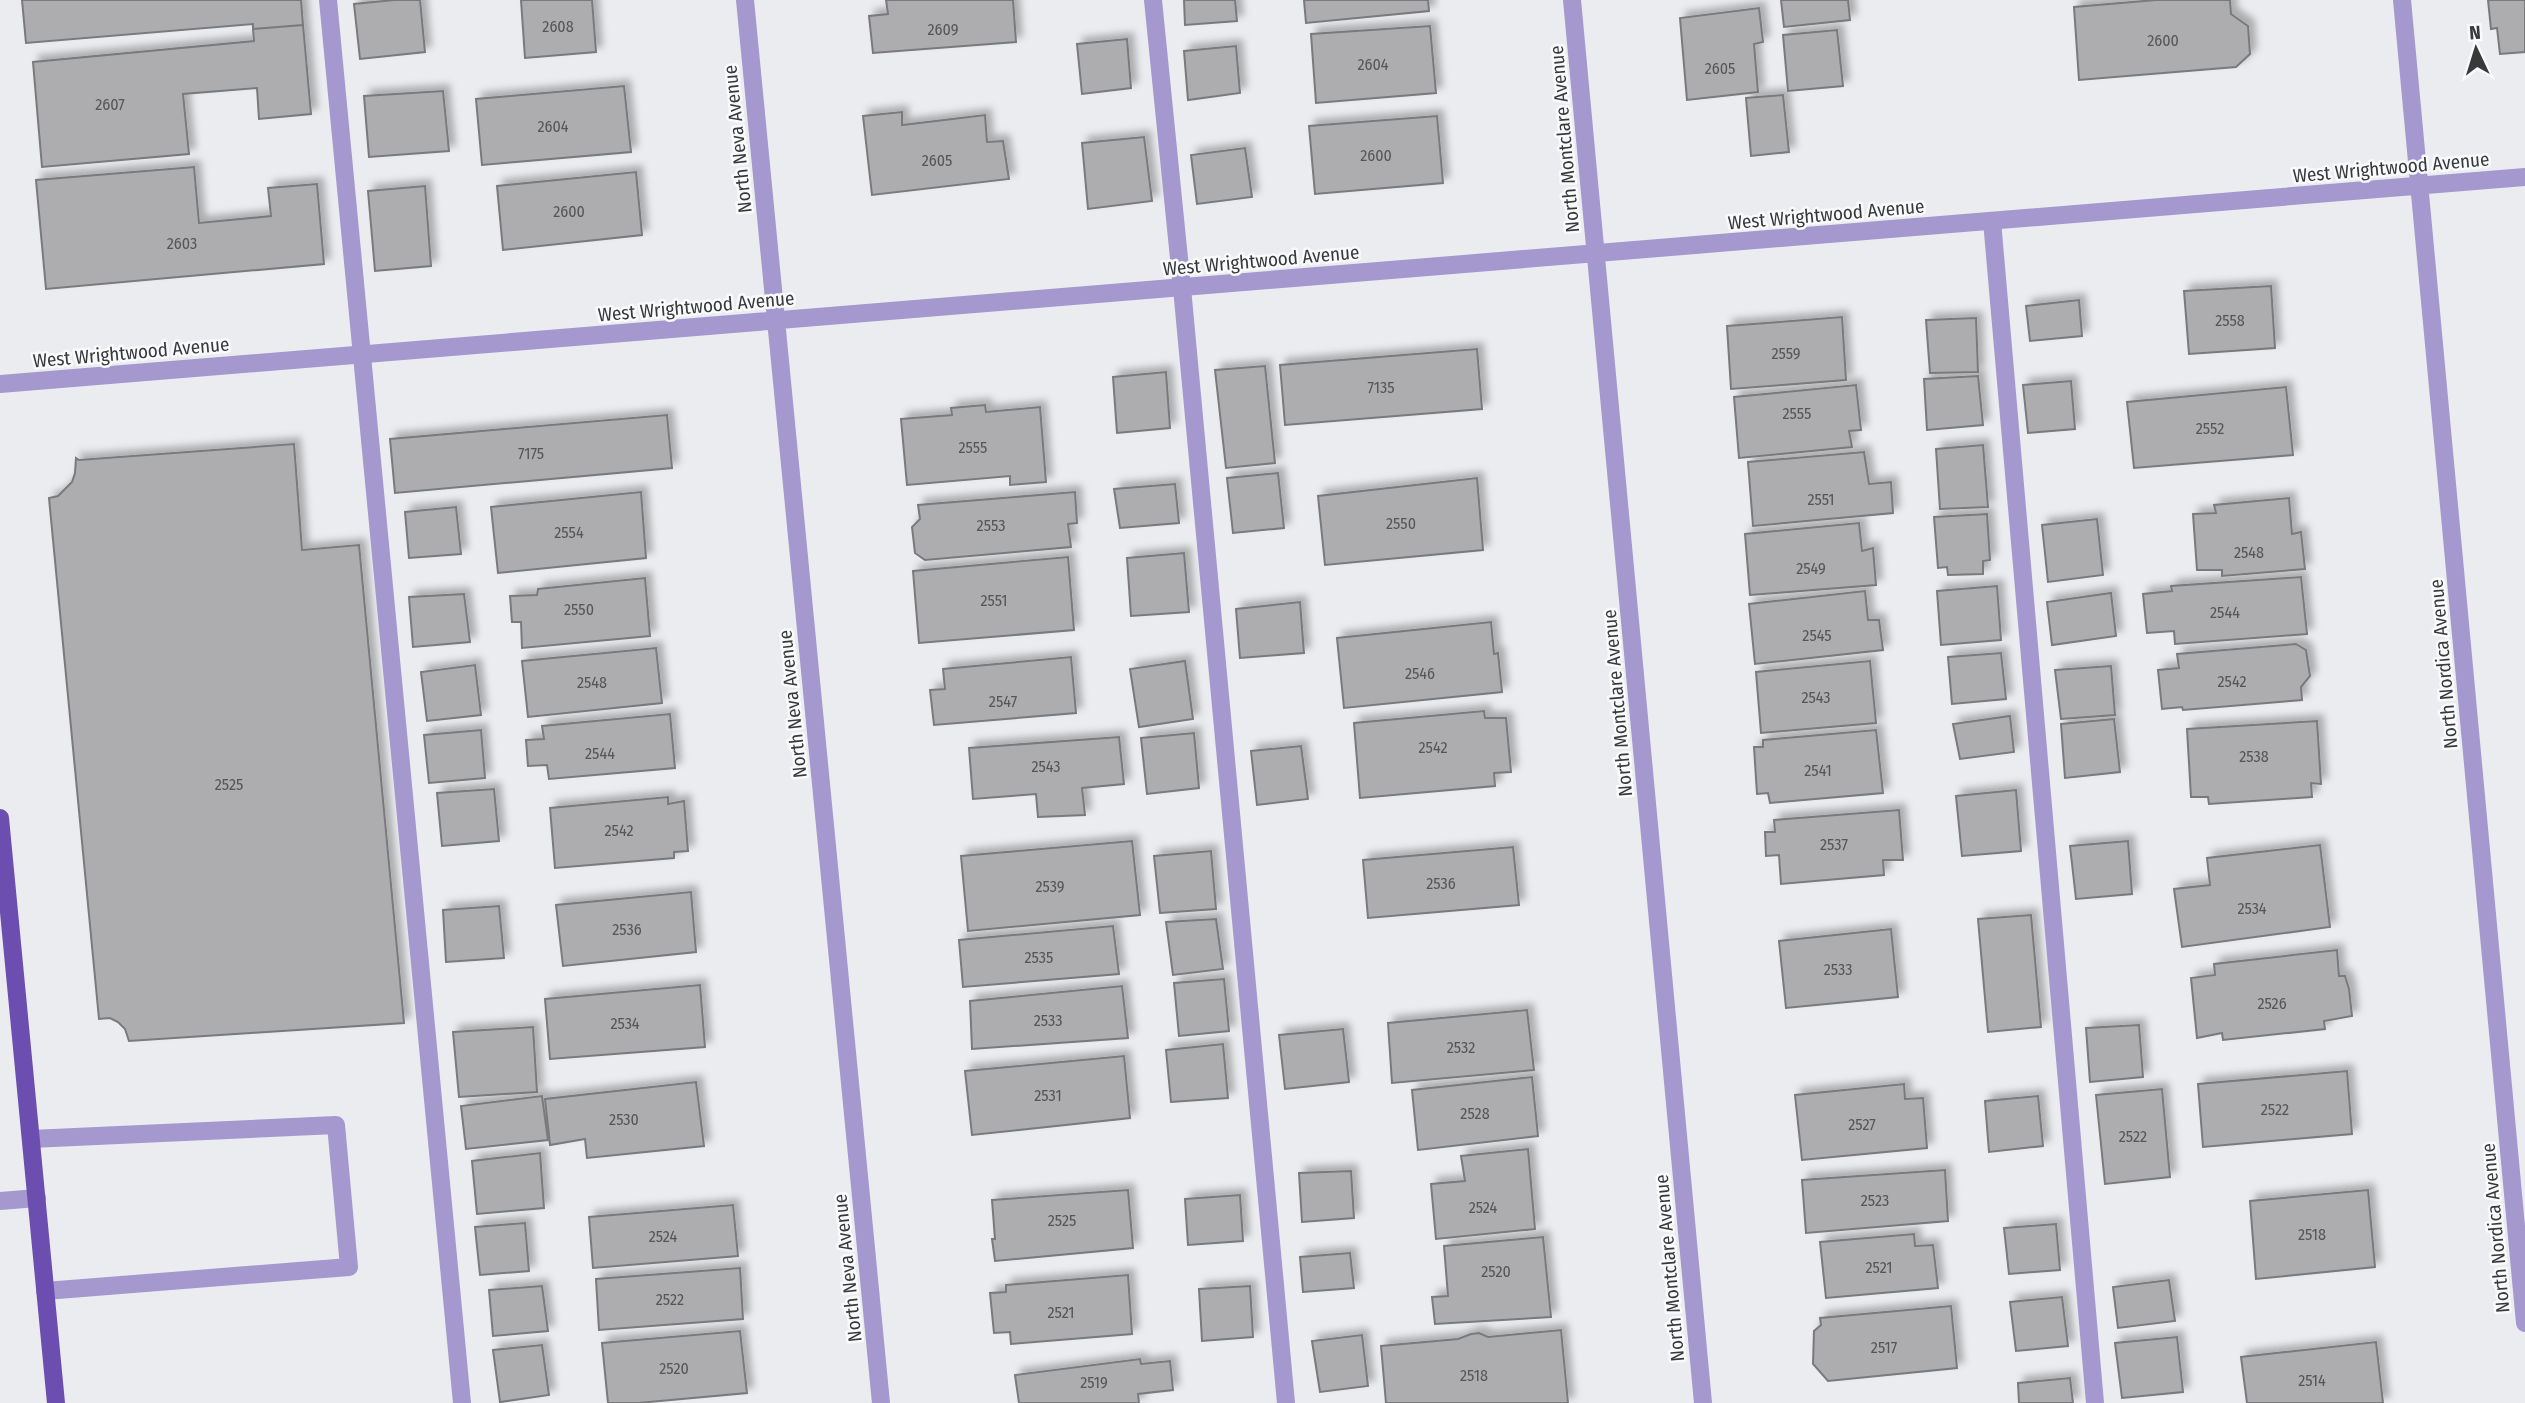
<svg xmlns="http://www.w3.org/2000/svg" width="2525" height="1403" font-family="'Fira Sans Condensed',sans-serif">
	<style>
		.building { fill: #adadb0; stroke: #7a7a7d; stroke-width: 2; filter: url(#shadow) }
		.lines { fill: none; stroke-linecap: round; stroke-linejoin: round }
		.service { stroke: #a498cf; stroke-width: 18 }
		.minor { stroke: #a498cf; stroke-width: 18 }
		.primary { stroke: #6b4eaf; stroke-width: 18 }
		.labels { text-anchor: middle; stroke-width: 5; stroke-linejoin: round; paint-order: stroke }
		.number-label { font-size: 16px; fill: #565658 }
		.street-label { font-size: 19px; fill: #39393a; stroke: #f8fafc }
	</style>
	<defs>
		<filter id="shadow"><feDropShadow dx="6" dy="-6" stdDeviation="3.5" flood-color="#0004"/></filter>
	</defs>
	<rect width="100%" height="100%" fill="#ebecef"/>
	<!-- building -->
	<path class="building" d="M22,0H301L303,25L253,29V24L26,43Z
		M394,0H420L425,52L360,59L354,4Z
		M521,0H592L596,52L525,58Z
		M886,0H1013L1016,42L873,53L869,16L888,14Z
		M1184,0H1235L1237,21L1185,25Z
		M1304,0H1428L1429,11L1306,23Z
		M1781,0H1848L1850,20L1784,27Z
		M2156,0H2230L2231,14L2248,26L2250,54L2236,67L2079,80L2074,7Z
		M2488,0H2525V52L2500,54L2497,28L2491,29Z
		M1759,8L1763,42L1754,44L1758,92L1687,100L1680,18Z
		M303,25L311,114L259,119L257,88L183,94L189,154L42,167L33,62L254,41L253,29Z
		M1430,26L1436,93L1316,103L1311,34Z
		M1837,30L1843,86L1788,91L1783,35Z
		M1127,39L1131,88L1082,94L1077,44Z
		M1236,46L1240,93L1188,100L1184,51Z
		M624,86L631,152L482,165L476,99Z
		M443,91L449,151L369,157L364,96Z
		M1783,95L1789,152L1751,156L1746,98Z
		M902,112V125L985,115L987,142L1003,141L1009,179L872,195L863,116Z
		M1437,116L1443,183L1315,194L1309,126Z
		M1144,137L1152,201L1088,209L1082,143Z
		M1245,148L1252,197L1197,204L1191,155Z
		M194,167L199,223L271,216L268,188L317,184L324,264L46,289L36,180Z
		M636,172L642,235L503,250L497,186Z
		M425,186L431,266L375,271L368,191Z
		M2271,286L2275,348L2189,354L2184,291Z
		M2079,300L2082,336L2030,341L2026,306Z
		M1842,317L1846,380L1731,389L1727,326Z
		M1976,318L1978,372L1930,373L1926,320Z
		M1477,349L1482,409L1285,425L1280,365Z
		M1265,366L1275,463L1226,468L1215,370Z
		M1166,372L1170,428L1117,433L1113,377Z
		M1978,376L1983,425L1927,430L1924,379Z
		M2071,381L2075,429L2028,433L2023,385Z
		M1856,385L1861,430L1849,431L1852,447L1739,458L1734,397Z
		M2286,387L2293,455L2134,468L2127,402Z
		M985,405L986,412L1040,407L1046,482L1010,485V476L907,485L901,419L952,415L951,408Z
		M667,415L672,468L395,493L390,439Z
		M294,444L302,550L359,545L404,1023L129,1041L125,1029L118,1022L110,1018L99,1019L49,498L58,496L72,482L75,473L76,458L79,460Z
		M1983,445L1988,507L1940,509L1936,449Z
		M1864,452L1869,484L1891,482L1893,513L1753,526L1748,462Z
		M1278,473L1284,528L1233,533L1227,478Z
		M1477,478L1483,550L1325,565L1318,496Z
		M1175,484L1179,523L1120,528L1114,489Z
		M641,492L646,558L498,573L491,507Z
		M1075,492L1077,523L1068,524L1071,547L925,560L915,553L912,527L920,519L918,505Z
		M2289,498L2292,534L2301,532L2305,569L2222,576V570H2197L2193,514L2216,513L2214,505Z
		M456,507L461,554L409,558L405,512Z
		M1987,514L1990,560L1983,561V574L1948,575L1947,567L1938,568L1934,517Z
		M2097,519L2103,575L2048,582L2042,525Z
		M1859,523L1862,551L1873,548L1876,585L1750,595L1745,534Z
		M1184,553L1189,612L1131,616L1127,558Z
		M1068,557L1074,630L919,643L913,571Z
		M2301,577L2307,634L2175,644L2174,631L2147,633L2143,594L2172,591L2171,586Z
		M645,578L650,636L522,648L521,622H512L510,596L537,595L538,589Z
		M1997,586L2001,640L1941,645L1937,591Z
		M1865,591L1868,620H1879L1883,650L1755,664L1749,604Z
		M2111,593L2116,636L2052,645L2047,602Z
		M464,594L470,642L413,647L409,597Z
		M1300,602L1304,653L1240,658L1236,609Z
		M1491,622L1494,654L1498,653L1502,692L1344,708L1337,638Z
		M2296,644L2306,650L2310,676L2301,687L2302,700L2183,710L2182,707L2162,709L2158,670L2179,668L2177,654Z
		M656,648L662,703L528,717L522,661Z
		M2001,653L2006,699L1952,704L1948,657Z
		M1071,657L1076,713L934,725L930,690L945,689L943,669Z
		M1185,661L1193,719L1139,727L1130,669Z
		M1870,661L1876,723L1761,733L1756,672Z
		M475,665L481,715L427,721L421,672Z
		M2111,666L2115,715L2061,719L2055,670Z
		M1484,711L1485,718H1506L1511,772L1494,773L1495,786L1360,798L1354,723Z
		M670,714L675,768L549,779L547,765L528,766L526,740L544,739L542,726Z
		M2010,716L2014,752L1960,759L1953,724Z
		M2114,719L2120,772L2065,778L2061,724Z
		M2317,721L2321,784L2311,783L2312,797L2209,804L2208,797H2191L2187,729Z
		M481,730L485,778L429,783L424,735Z
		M1876,730L1883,793L1770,803L1768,793L1757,794L1754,747H1763V740Z
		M1194,733L1199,788L1147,794L1141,738Z
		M1119,737L1124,784L1082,788L1085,815L1038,817L1036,794L973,799L969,748Z
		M1301,746L1308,799L1257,805L1251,751Z
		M494,789L499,841L442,846L437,793Z
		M2016,790L2021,851L1962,856L1956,796Z
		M668,797V804L684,801L688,851L674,852V858L555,868L550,808Z
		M1899,810L1903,860H1883L1884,875L1781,884L1779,855L1766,856L1765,832H1775L1774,820Z
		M1132,841L1140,915L968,931L961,856Z
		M2128,841L2132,894L2076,899L2070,846Z
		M2320,845L2330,927L2182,947L2174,889L2210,885L2207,858Z
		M1513,847L1519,905L1368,918L1363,860Z
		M1211,851L1216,909L1160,913L1154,856Z
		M691,892L696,952L563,966L556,905Z
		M499,906L504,958L446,962L443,910Z
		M2031,915L2041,1027L1988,1032L1978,919Z
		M1216,919L1223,969L1173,975L1166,922Z
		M1113,926L1119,974L963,987L959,940Z
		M1891,929L1898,997L1786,1008L1779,941Z
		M2337,950L2339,976H2345L2349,989L2352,1016L2324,1021L2325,1029L2223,1040L2222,1033L2197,1038L2191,978L2215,975L2214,964Z
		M1224,979L1229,1031L1179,1036L1174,983Z
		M700,985L705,1047L550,1059L545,999Z
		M1122,986L1128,1038L972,1049L970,1001Z
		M1527,1010L1534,1070L1392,1083L1388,1023Z
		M2139,1025L2143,1077L2090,1082L2086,1028Z
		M533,1027L537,1092L459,1097L453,1032Z
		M1343,1029L1349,1082L1285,1089L1279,1035Z
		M1223,1044L1228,1098L1171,1102L1166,1050Z
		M1124,1056L1130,1118L972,1135L965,1071Z
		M2347,1071L2352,1134L2203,1147L2198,1084Z
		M1532,1077L1538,1136L1418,1150L1412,1090Z
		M696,1082L704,1146L587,1158L585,1139L550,1145L545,1099Z
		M1904,1084L1905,1099L1923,1098L1927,1148L1802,1160L1795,1095Z
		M2162,1089L2170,1177L2105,1184L2096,1095Z
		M542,1096L548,1140L466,1149L461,1106Z
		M2038,1096L2043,1146L1989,1152L1985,1101Z
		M1528,1149L1535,1229L1436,1239L1431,1184L1465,1181L1461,1156Z
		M540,1153L544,1208L477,1214L472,1161Z
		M1945,1170L1948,1221L1806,1233L1802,1180Z
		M1351,1171L1354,1218L1302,1222L1299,1173Z
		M1128,1190L1133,1248L995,1261L992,1239H995L992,1200Z
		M2368,1190L2375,1267L2256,1279L2250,1201Z
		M1240,1195L1243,1241L1188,1245L1185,1199Z
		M733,1205L738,1256L593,1268L589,1217Z
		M525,1223L529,1271L480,1275L475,1227Z
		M2056,1224L2060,1270L2009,1274L2004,1228Z
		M1914,1234L1915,1246L1933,1245L1938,1288L1826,1298L1820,1242Z
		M1543,1237L1551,1317L1435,1324L1432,1297L1448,1296L1444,1246Z
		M1350,1253L1354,1288L1303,1292L1300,1257Z
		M740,1268L743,1319L599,1330L596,1279Z
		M1128,1275L1132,1334L1011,1344L1010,1332L994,1333L990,1293L1006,1292V1285Z
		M2169,1280L2175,1321L2118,1328L2113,1287Z
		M542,1286L548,1331L493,1336L489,1290Z
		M1250,1286L1253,1337L1202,1341L1199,1289Z
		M2062,1297L2068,1346L2016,1351L2010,1302Z
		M1951,1306L1957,1368L1828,1381L1813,1364L1814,1331L1821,1325L1820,1318Z
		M1561,1330L1568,1403H1386L1381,1346L1458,1339L1471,1334L1479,1333L1488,1337Z
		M740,1331L747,1393L638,1403H608L602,1343Z
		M1362,1335L1368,1386L1320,1392L1312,1341Z
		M2177,1337L2183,1392L2122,1398L2115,1343Z
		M2376,1342L2383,1403H2247L2241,1357Z
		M542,1345L549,1395L500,1402L493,1350Z
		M1140,1359L1141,1364L1170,1361L1173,1390L1138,1394L1139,1403H1019L1015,1375Z
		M2070,1378L2073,1403H2019L2018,1383Z"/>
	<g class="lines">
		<!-- service -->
		<path class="service" d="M328,0L462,1403
			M1153,0L1182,288L1286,1403
			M1992,221L2095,1403
			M31,1139L336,1125L349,1267L45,1291"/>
		<!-- minor -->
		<path class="minor" d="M745,0L881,1403
			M1572,0L1703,1403
			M2402,0L2525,1323
			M0,384L2525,177
			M0,1201L37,1198"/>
		<!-- primary -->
		<path class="primary" d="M0,818L56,1403"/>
	</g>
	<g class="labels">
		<!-- number labels -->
		<g class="number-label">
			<text x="558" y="32">2608</text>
			<text x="943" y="35">2609</text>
			<text x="2163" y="46">2600</text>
			<text x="1373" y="70">2604</text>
			<text x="1720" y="74">2605</text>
			<text x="110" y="110">2607</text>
			<text x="553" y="132">2604</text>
			<text x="1376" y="161">2600</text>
			<text x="937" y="166">2605</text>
			<text x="569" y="217">2600</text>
			<text x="182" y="249">2603</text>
			<text x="2230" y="326">2558</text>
			<text x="1786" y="359">2559</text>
			<text x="1381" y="393">7135</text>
			<text x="1797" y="419">2555</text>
			<text x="2210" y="434">2552</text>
			<text x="973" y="453">2555</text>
			<text x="531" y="459">7175</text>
			<text x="1821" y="505">2551</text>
			<text x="1401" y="529">2550</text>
			<text x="991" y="531">2553</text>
			<text x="569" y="538">2554</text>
			<text x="2249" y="558">2548</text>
			<text x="1811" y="574">2549</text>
			<text x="994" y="606">2551</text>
			<text x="579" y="615">2550</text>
			<text x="2225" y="618">2544</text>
			<text x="1817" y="641">2545</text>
			<text x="1420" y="679">2546</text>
			<text x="2232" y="687">2542</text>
			<text x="592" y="688">2548</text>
			<text x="1816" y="703">2543</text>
			<text x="1003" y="707">2547</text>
			<text x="1433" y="753">2542</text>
			<text x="600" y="759">2544</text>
			<text x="2254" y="762">2538</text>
			<text x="1046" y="772">2543</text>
			<text x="1818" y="776">2541</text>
			<text x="229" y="790">2525</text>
			<text x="619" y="836">2542</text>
			<text x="1834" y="850">2537</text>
			<text x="1441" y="889">2536</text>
			<text x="1050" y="892">2539</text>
			<text x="2252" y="914">2534</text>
			<text x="627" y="935">2536</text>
			<text x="1039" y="963">2535</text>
			<text x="1838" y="975">2533</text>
			<text x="2272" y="1009">2526</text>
			<text x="1048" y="1026">2533</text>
			<text x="625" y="1029">2534</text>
			<text x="1461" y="1053">2532</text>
			<text x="1048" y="1101">2531</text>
			<text x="2275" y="1115">2522</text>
			<text x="1475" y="1119">2528</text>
			<text x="624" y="1125">2530</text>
			<text x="1862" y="1130">2527</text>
			<text x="2133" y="1142">2522</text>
			<text x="1875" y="1206">2523</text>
			<text x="1483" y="1213">2524</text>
			<text x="1062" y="1226">2525</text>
			<text x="2312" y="1240">2518</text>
			<text x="663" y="1242">2524</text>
			<text x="1879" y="1273">2521</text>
			<text x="1496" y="1277">2520</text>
			<text x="670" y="1305">2522</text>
			<text x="1061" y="1318">2521</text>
			<text x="1884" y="1353">2517</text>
			<text x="674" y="1374">2520</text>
			<text x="1474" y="1381">2518</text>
			<text x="2312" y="1386">2514</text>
			<text x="1094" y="1388">2519</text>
		</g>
		<!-- street labels -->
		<g class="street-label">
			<text transform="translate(737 139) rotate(-96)" y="7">North Neva Avenue</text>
			<text transform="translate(1564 139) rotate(-95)" y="7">North Montclare Avenue</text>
			<text transform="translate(2391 167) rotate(-5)" y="7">West Wrightwood Avenue</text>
			<text transform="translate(1826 214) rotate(-5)" y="7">West Wrightwood Avenue</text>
			<text transform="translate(1261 260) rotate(-5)" y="7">West Wrightwood Avenue</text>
			<text transform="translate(696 306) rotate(-5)" y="7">West Wrightwood Avenue</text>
			<text transform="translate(131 352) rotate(-5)" y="7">West Wrightwood Avenue</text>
			<text transform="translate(2443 664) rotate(-95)" y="7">North Nordica Avenue</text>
			<text transform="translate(1617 703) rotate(-95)" y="7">North Montclare Avenue</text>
			<text transform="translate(792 704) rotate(-96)" y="7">North Neva Avenue</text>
			<text transform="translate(2495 1228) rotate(-95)" y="7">North Nordica Avenue</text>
			<text transform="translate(847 1268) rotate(-96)" y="7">North Neva Avenue</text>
			<text transform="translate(1669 1268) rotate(-95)" y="7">North Montclare Avenue</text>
		</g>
	</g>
	<!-- north arrow -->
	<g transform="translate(2476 49) rotate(356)" stroke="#f8fafc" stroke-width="5" paint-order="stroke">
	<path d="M0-5L12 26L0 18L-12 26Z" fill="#39393a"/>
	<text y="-10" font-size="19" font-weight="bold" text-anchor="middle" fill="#39393a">N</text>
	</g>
</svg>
